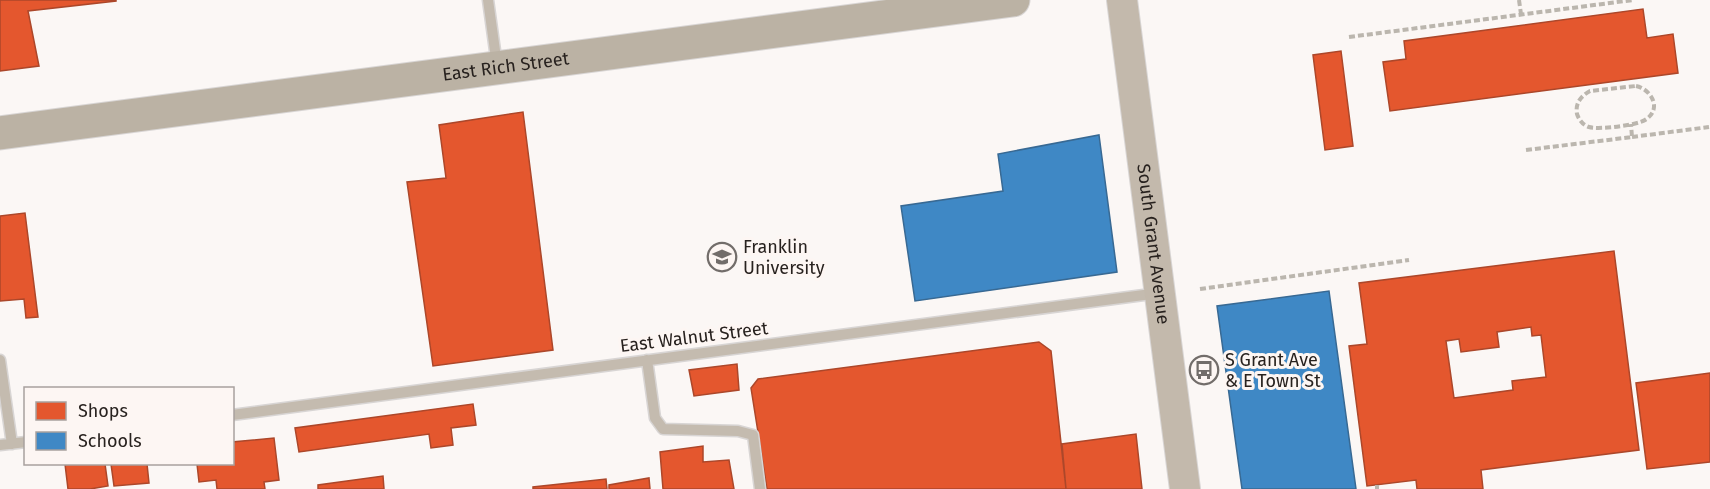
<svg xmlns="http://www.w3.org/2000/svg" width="1710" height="489" font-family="'Fira Sans',sans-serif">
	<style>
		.shops { fill: #e4572e; stroke: #ac472a; stroke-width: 1.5; fill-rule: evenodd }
		.schools { fill: #3f88c5; stroke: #386993; stroke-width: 1.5 }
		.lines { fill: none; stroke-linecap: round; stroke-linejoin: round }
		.lane-casing { stroke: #d8d5d4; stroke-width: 13 }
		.secondary-casing { stroke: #d8d5d4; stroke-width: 32 }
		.primary-casing { stroke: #d8d5d4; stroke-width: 35 }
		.path { stroke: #bbb6ae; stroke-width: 4; stroke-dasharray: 6 3; stroke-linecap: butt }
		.lane { stroke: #c4bbaf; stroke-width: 10 }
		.secondary { stroke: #c3b9ac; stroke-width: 30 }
		.primary { stroke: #bbb2a4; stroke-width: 33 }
		.labels { text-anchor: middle; stroke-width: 6; stroke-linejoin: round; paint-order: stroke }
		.street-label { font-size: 18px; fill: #28221f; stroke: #fdf6f3 }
		.poi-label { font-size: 18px; fill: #28221f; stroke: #fdf6f3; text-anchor: start }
	</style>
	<rect width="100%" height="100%" fill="#fbf7f5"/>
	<!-- shops -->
	<path class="shops" d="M0,0H116V1L28,11L39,66L0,71Z
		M1643,9L1647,38L1673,34L1678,73L1390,111L1383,62L1406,59L1404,41Z
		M1341,51L1353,146L1325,150L1313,55Z
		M523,112L553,350L433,366L407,182L446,178L439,125Z
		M25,213L38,317L26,318L24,299L0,301V216Z
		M1614,251L1639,450L1481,470L1483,489H1417L1416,480L1367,486L1349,346L1367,344L1359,283ZM1531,327L1532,336L1541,335L1546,377L1512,381L1513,390L1454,398L1446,341L1459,339L1461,352L1499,347L1497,332Z
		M1039,342L1051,351L1066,489H767L751,388L758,379Z
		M737,364L739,390L694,396L689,370Z
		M1710,373V462L1647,469L1636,383Z
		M473,404L476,425L451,428L453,445L431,448L429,434L299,452L295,428Z
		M1136,434L1142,489H1066L1062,444Z
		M274,438L279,480L264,482L265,489H217L216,480L199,482L197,464H232V442Z
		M703,446V462L729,460L734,489H663L660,452Z
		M65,464H105L108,486L90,489H68Z
		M111,464H147L149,483L114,486Z
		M383,476L384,489H318V485Z
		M649,478L650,489H609V485Z
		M606,479L607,489H533V487Z"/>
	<!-- schools -->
	<path class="schools" d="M1099,135L1117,272L915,301L901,206L1003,191L998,154Z
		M1329,291L1356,489H1242L1217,306Z"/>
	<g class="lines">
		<!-- lane casing -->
		<g class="lane-casing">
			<path id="lane" d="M488,0L497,65
				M0,360L12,444
				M647,360L655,418L663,429L738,431L753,435L760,489
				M232,415L1159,293
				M0,445L26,442"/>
		</g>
		<!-- secondary casing -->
		<g class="secondary-casing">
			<g id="secondary">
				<path id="s1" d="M1122,0L1185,489"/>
			</g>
		</g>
		<!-- primary casing -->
		<g class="primary-casing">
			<g id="primary">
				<path id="s2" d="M0,133L1013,0"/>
			</g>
		</g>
		<!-- path -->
		<path class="path" d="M1519,0L1521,14
			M1349,37L1633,0
			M1636,86C1651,89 1663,109 1645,120C1638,125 1598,130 1589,127C1583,125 1579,120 1577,114C1575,103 1581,96 1590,91Z
			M1632,137L1709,127
			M1526,150L1632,137L1631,124
			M1200,289L1409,260
			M1377,485V489"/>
		<!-- lane -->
		<use href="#lane" class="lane"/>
		<!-- secondary -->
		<use href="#secondary" class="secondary"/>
		<!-- primary -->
		<use href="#primary" class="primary"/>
	</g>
	<!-- icons -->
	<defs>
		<g id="university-ring" transform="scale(1.5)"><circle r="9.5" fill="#fdf6f3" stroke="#726d6a" stroke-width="1.5"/><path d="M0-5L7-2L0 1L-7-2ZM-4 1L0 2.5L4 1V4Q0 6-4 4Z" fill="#726d6a"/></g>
		<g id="bus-ring" transform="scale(1.5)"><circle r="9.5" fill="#fdf6f3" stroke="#726d6a" stroke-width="1.5"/><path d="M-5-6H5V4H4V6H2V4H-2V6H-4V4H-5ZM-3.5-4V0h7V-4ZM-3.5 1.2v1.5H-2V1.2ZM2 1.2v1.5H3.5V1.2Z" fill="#726d6a"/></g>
	</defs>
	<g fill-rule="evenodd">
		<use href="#university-ring" x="722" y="257"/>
		<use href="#bus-ring" x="1204" y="370"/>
	</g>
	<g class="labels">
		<!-- street labels -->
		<g class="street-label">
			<text dy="6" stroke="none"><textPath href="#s2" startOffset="510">East Rich Street</textPath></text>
			<text dy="6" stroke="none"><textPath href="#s1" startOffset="246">South Grant Avenue</textPath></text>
			<text transform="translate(694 337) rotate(-7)" y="6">East Walnut Street</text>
		</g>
		<!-- poi labels -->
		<g class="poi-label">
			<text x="743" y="253">Franklin<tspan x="743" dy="21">University</tspan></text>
			<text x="1225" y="366">S Grant Ave<tspan x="1225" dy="21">&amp; E Town St</tspan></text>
		</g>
	</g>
	<!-- legend -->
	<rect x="24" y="387" width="210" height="78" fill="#fdf6f3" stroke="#a8a19e" stroke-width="1.5"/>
	<rect x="36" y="402" width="30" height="18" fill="#e4572e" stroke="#a8a19e" stroke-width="1.5"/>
	<text x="78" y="417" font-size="18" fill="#28221f">Shops</text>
	<rect x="36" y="432" width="30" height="18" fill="#3f88c5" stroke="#a8a19e" stroke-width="1.5"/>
	<text x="78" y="447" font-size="18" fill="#28221f">Schools</text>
</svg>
